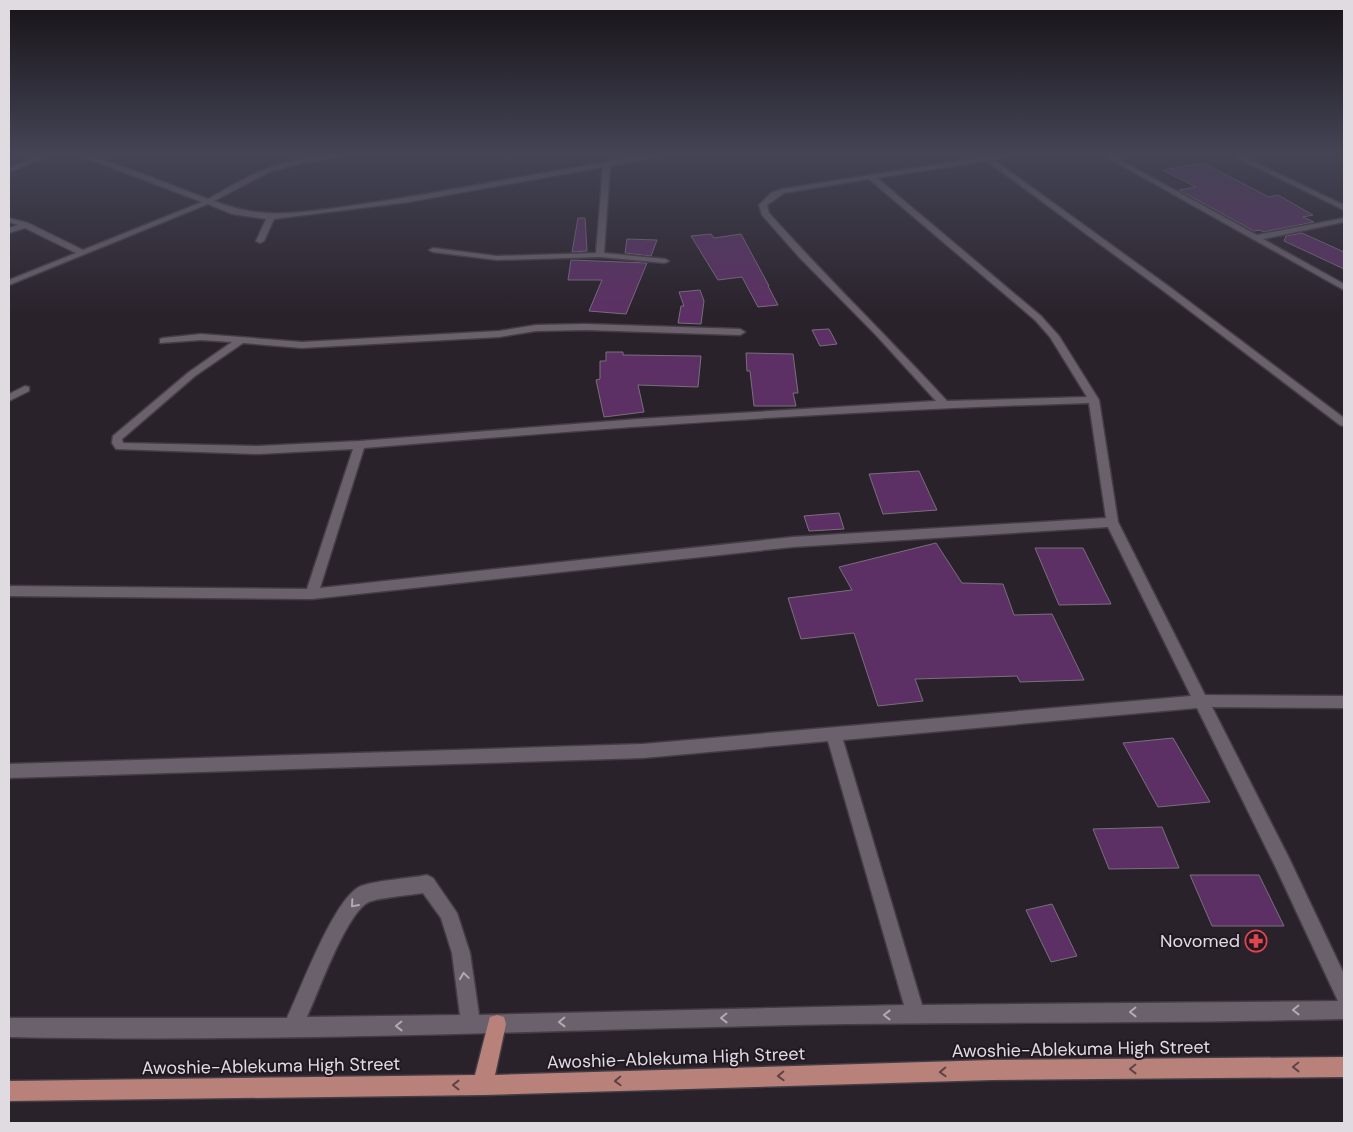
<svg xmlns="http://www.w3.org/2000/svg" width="1353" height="1132" font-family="'DM Sans',sans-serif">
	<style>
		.building { fill: #5d3065; stroke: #796f7b }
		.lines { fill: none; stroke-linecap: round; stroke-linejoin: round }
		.minor-casing { stroke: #443d45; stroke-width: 3 }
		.major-casing { stroke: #443d45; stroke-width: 3 }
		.minor { fill: #6b616c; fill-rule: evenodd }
		.major { fill: #b8827b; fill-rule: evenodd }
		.oneway { stroke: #b1aab2 }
		.oneway2 { stroke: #5d4346 }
		.labels { text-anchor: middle; stroke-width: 4; stroke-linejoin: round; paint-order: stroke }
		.near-poi-label { font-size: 18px; fill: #e0dae1; stroke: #201922; text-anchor: end }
		.near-street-label { font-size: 18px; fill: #e0dae1; stroke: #201922 }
	</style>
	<rect width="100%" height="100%" fill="#2a222b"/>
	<!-- building -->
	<path class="building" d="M1203,163L1269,197L1278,195L1313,215L1303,217L1314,222L1263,232L1260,230L1254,231L1179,190L1196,187L1163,170Z
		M578,218H585L587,251L572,252Z
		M1302,233L1344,252V269L1284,241L1286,236Z
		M711,234L714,238L741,234L769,286H768L778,305L758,307L742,277L718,280L691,236Z
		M627,239L657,240L651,256L625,253Z
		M571,260L647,263L626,314L589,311L602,280H568Z
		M700,290L704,301L701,324L678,323L681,306H684L679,292Z
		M829,329L837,344L820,346L812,330Z
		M606,352H623V355L701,356L698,387L638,385L644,412L604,417L596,380L600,379V361H606Z
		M746,353L793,354L798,393H793L796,406H754L750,371H747Z
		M919,471L937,510L883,514L869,474Z
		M839,513L844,529L809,531L804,516Z
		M936,543L962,583L1003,584L1014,615L1052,614L1084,680L1020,682L1017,676L915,679L923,701L878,706L854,633L801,639L788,598L852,590L839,567Z
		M1035,548H1083L1111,604L1059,605Z
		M1173,738L1210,802L1158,807L1123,743Z
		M1162,827L1179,868L1109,869L1093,829Z
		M1190,875H1259L1284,926H1212Z
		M1052,904L1077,956L1051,962L1026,910Z"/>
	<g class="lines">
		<!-- minor casing -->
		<g class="minor-casing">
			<path id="minor" d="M40,155H49L9,172V168Z
				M78,155H88L140,173L208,199C227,189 246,176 266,169C292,159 323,155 350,155L304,163L271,171L214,201C264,221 304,212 356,205C428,195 500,180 572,168C603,163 633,155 665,155L610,166L604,253L665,259L669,261L665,263L600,257L497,260L433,252L429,250L433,248L497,256L596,253L603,167L409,202L274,219L264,241L260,243L256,241L266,219L232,214L208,204L9,285V280L76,253L25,228L9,233V228L18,225L9,222V218L28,223L83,250L202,202Z
				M997,155H1013L994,160L1171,288L1344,418V426L1340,425L1165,292L987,161L877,178L1041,316L1059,336L1099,400L1118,522L1205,695L1344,696V708L1212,707L1288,856L1344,974V1019C1179,1023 1013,1022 848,1024C568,1029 289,1043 9,1037V1018H287C301,989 333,901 359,887C370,881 412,878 427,875L433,878L457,913L470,953L479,1015L904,1005L828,741L643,758L9,778V764L643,744L1191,696L1108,527L793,547L312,599L9,596V586L307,589L353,449L258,454L116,449L112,443L113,436L189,372L232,342L201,340L160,343V339L163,338L201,334L302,342L499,331L536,325L586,324L740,329L745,332L740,335L586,330L536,331L499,337L302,348L243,343L195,376L122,439L123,443L258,446L360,441L638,419L936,401L875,334L799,257L762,215L759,205L771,193L782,189ZM869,179L1035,320L1050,337L1087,397L947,401C888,337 826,277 769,213L767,205L784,193ZM1089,403L1106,518L793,537L320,588L364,448C606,428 847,410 1089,403ZM1197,708L1276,868L1338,1001L922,1005L843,740ZM423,893L441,918L452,953L460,1015L307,1017C319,991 345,917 367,903C374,898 412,895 423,893Z
				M1103,155H1111L1257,235L1344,218V222L1263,239L1344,284V290Z
				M1231,155H1239L1344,205V210Z
				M25,386L29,387V391L9,401V394Z"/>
		</g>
		<!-- major casing -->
		<g class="major-casing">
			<path id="major" d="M497,1015L504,1017L506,1024L495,1075L992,1060L1344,1057V1077L992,1080L483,1095L9,1101V1081L475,1075L488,1024L490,1017Z"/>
		</g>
		<!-- minor -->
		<use href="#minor" class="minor"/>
		<!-- major -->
		<use href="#major" class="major"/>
	</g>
	<!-- one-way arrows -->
	<defs><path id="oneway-chevron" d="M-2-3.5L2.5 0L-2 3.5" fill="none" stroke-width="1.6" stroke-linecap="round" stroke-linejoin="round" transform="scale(1.25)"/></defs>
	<g class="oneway">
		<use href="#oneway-chevron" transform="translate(354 904) rotate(131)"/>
		<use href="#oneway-chevron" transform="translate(464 976) rotate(-98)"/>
		<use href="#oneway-chevron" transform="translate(1296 1010) rotate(179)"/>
		<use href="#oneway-chevron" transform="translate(1133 1012) rotate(179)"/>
		<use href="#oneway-chevron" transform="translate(887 1015) rotate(180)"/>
		<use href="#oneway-chevron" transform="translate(724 1018) rotate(179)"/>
		<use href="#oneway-chevron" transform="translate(562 1022) rotate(179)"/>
		<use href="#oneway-chevron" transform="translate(399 1026) rotate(179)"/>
	</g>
	<g class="oneway2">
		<use href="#oneway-chevron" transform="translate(1296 1067) rotate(179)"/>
		<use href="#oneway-chevron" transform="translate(1133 1069) rotate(179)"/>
		<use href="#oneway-chevron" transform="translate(943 1072) rotate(178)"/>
		<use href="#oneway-chevron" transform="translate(781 1076) rotate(178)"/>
		<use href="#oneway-chevron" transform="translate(618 1081) rotate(178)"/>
		<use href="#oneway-chevron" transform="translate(456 1085) rotate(180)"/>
	</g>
	<!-- sky -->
	<linearGradient id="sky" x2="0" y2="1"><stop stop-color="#171318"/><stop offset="0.49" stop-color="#445"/><stop offset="1" stop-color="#445" stop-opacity="0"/></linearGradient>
	<rect width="1353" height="314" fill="url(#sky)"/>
	<!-- icons -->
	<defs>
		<g id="pharmacy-ring" transform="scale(1.125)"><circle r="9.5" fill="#201922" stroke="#e0444e" stroke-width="1.5"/><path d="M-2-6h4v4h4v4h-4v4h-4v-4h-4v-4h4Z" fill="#e0444e"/></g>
	</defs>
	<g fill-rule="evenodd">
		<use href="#pharmacy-ring" x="1256" y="941"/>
	</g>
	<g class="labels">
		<!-- near-poi labels -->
		<g class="near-poi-label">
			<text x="1240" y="947">Novomed</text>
		</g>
		<!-- near-street labels -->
		<g class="near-street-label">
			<text transform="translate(1081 1049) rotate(-1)" y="6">Awoshie-Ablekuma High Street</text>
			<text transform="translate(676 1058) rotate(-2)" y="6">Awoshie-Ablekuma High Street</text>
			<text transform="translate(271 1066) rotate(-1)" y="6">Awoshie-Ablekuma High Street</text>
		</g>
	</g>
	<!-- border -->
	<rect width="1353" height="1132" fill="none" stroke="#e0dae1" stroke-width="20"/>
</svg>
